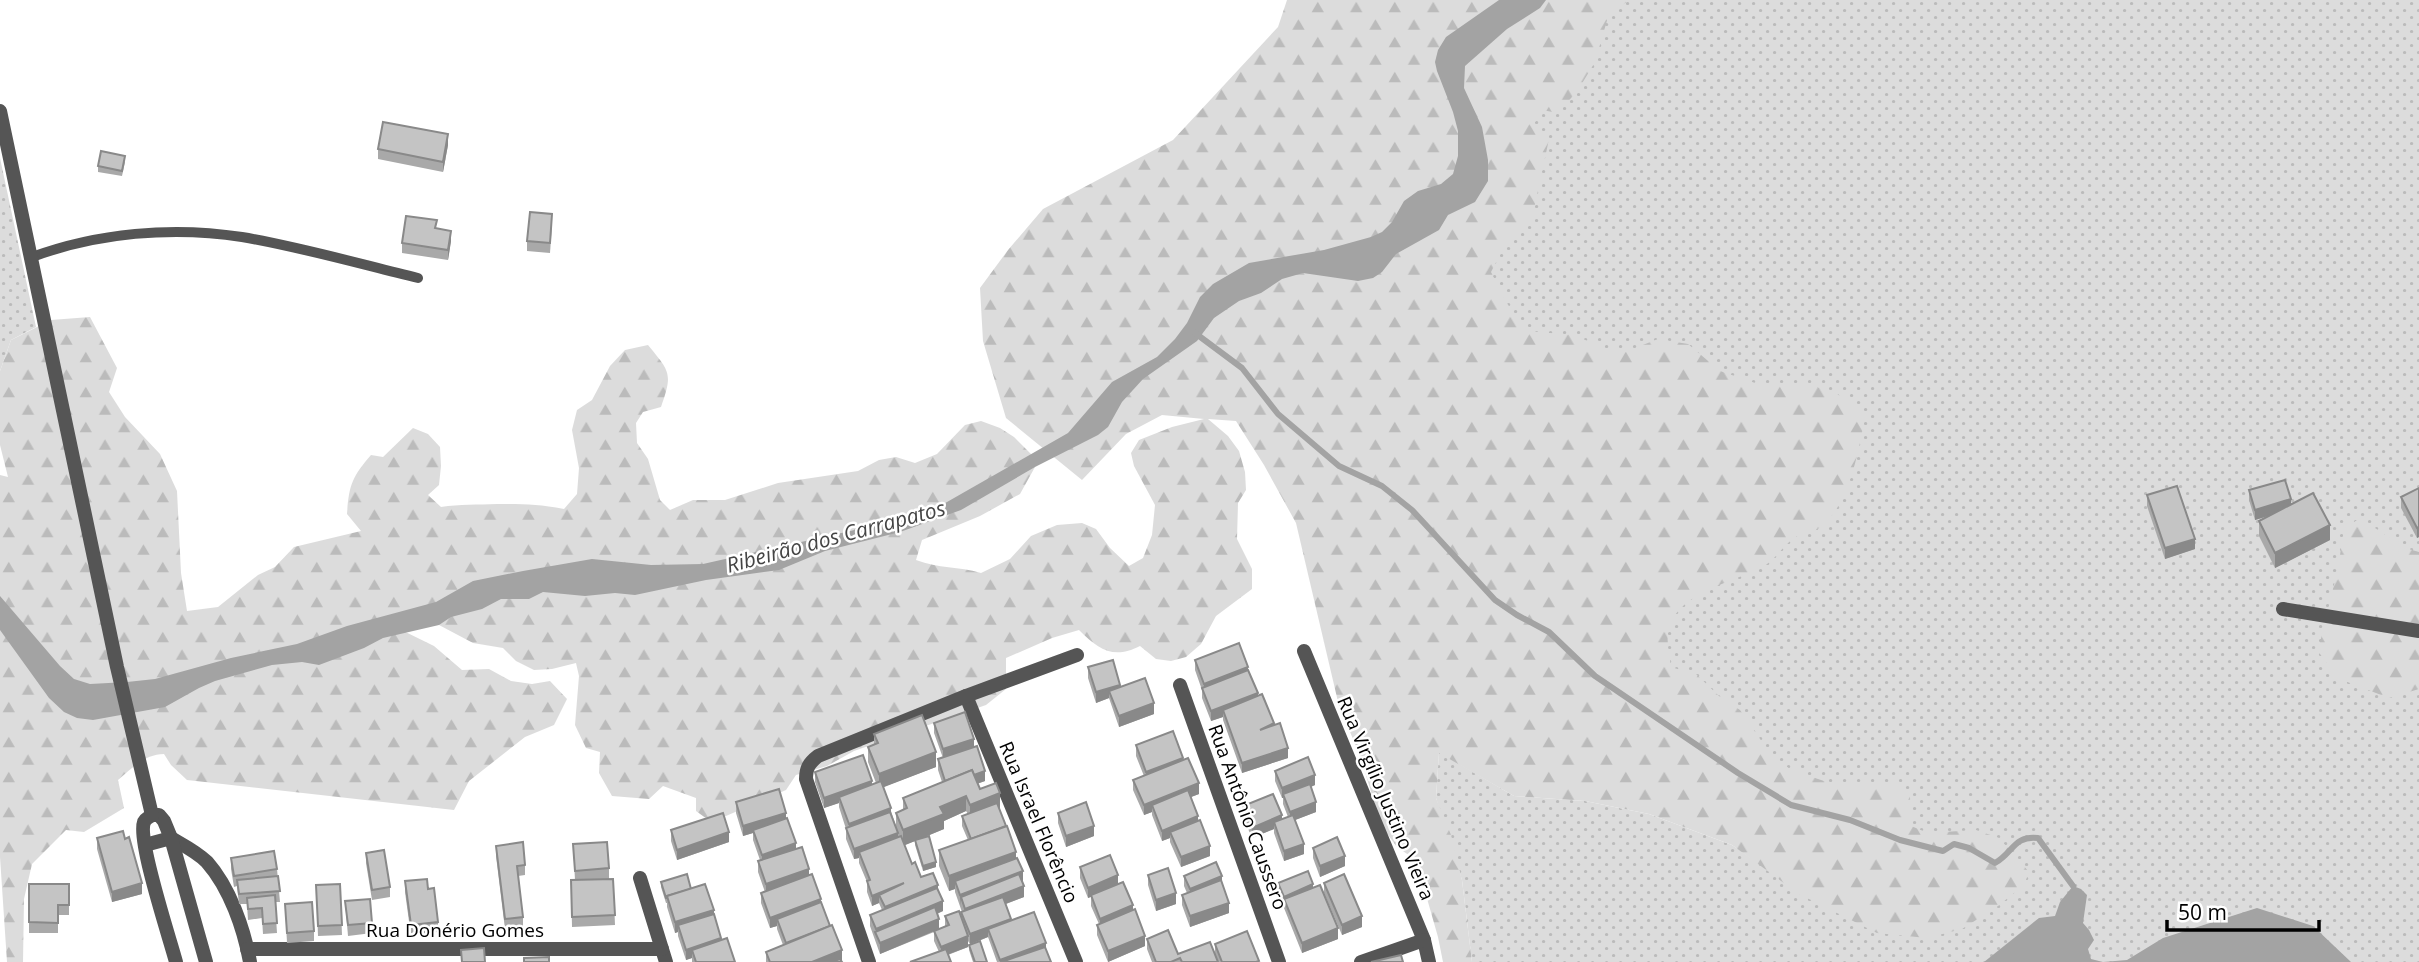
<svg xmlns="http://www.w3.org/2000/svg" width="2419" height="962" viewBox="0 0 2419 962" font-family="'Open Sans',sans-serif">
<defs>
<pattern id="grass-dots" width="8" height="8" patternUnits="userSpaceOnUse" patternTransform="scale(1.75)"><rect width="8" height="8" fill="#dcdcdc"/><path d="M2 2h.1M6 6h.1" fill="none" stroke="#bbb" stroke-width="1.8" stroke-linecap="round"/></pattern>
<pattern id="forest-firs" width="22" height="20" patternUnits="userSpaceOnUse" patternTransform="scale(1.75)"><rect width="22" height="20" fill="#dcdcdc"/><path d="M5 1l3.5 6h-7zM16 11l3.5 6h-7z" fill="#bbb"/></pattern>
</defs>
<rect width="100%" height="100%" fill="#fff"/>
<g fill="url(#grass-dots)">
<path d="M1615,0H2419V962H1472L1462,880L1436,798L1439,752L1514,796L1585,801L1649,814L1732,845L1767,869L1453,240Z"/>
<path d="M0,158L36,327L11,340L0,371Z"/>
</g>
<g fill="url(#forest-firs)">
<path d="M1287,0H1629L1608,17L1595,62L1578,90L1558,113L1542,110L1534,124L1549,139L1531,223L1504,247L1491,272L1506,302L1527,331L1573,335L1620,354L1658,339L1688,344L1720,371L1758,384H1806L1835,392L1865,417C1859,449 1849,508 1819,528C1812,533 1802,533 1794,538C1784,545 1777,557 1767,564C1740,581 1688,589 1672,620C1664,636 1669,651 1671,667L1697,675L1719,696L1740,710L1769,752L1791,770L1827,782L1860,786L1894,784L1910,797L1911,826L1928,833L1976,830L1999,838L2029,872L2024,885L1998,906L1962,929L1927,938L1877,933L1799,894L1732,845L1649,814L1585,801L1514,796L1439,753L1436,798L1451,835L1462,880L1472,962H1443L1438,937L1416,860L1397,847L1382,827L1359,753L1339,706L1296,523L1264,465L1236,421L1208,419L1228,436L1239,451L1245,472L1246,490L1238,503L1237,539L1252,569V589L1216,616L1201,644L1186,657L1171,661L1156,659L1140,646C1113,660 1098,649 1079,630L1052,638L1006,658V689L986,705L854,751L827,766L796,775L786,790L726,816L707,819L696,811V798L663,786L649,799L612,796L599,773L600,752L586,748L575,725L579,676L576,663L552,669L534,670L516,661L503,648L473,643L439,625L379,619L434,646L462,670L489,669L511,681L532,684L550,681L567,699L554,725L525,737L469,781L454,810L187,780L171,765L164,754C145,754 131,769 118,780L124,808L84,832L66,830L32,864L24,899L23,962H7L0,857V475L8,477L0,445V371L11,340L51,320L90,317L117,368L109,392L125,417L160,454L177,491L181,573L187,611L218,607L258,575L275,567L294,547L361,531L347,514C349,485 352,477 371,455L383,457L413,428L428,434L440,447L441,466L439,485L428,495L441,507C460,504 477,505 497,504C524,504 538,504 564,509L577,494L579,468L572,430L577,410L592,400L610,366L625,350L648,345C670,372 673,373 661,407L643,412L636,423L637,443L648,459L660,500L670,510L693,500H725L778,483L858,471L879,460L896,457L915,463L937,454L965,425L981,421L1000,428L1014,437L1031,454L1035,467L1020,494L980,516L922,540L916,560C939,569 958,566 981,573L1010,559L1031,536L1057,525L1082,523L1096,529L1110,548L1129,566L1143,558L1152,535L1155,505L1134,466L1131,453L1139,440L1172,427L1204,419L1162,415L1126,434L1082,480L1006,418L983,341L980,288L1008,250L1043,209L1173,140L1278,27Z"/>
<path d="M2360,518L2405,548L2419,552V689L2389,698L2337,678L2318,651L2338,568L2344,529Z"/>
</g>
<g fill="#a3a3a3">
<path d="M1499,0H1546L1540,8L1507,29L1465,66L1464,88L1482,127L1488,160V181L1475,202L1448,215L1439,230L1396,254L1382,272L1373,278L1358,281L1303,273L1282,279L1261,293L1239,301L1214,318L1197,341L1143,379L1122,402L1108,427L1098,435L1035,467L961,510L900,532L825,551L779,570L706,580L635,595L615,593L585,596L543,592L529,599H501L482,609L451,617L439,625L383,638L364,648L319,665L302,662L272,665L215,681L199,688L165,707L93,720L77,718L64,712L49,698L0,630V596L60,666L74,679L90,684L127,682L155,679L231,658L297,644L347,626L436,602L473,581L523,571L592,559L651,565L703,564L859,529L940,506L1068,433L1112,382L1157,357L1175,339L1187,323L1200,297L1213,284L1249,263L1324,250L1371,237L1382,232L1392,222L1404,201L1418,191L1441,184L1453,174L1458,156V131L1453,112L1437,71L1435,62L1438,50L1446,37Z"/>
<path d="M2073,886L2081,889L2087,895L2083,923L2089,930L2094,940L2088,949L2091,959L2103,962L2127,960L2163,938L2257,908L2313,926L2351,962H1984L2039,918L2055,916L2060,902Z"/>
</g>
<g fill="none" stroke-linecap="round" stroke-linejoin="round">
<path stroke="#a3a3a3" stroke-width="6" d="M1195,333L1242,368L1278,414L1339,466L1382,486L1412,510L1495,600L1517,615L1549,632L1595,676L1738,773L1791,805L1850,820L1900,840L1943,851L1954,844L1969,848L1995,863C2013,853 2014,835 2038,838L2073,886"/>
<path stroke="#555" stroke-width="10" d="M32,257C97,233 172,226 242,237C301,247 360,264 418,278"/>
<g stroke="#555" stroke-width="14">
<path d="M2283,609L2419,631"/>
<path d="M1304,651L1424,940L1429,962"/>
<path d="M1180,685L1279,962"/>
<path d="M966,696L1076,962"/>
<path d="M145,845L171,838C183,845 197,852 207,862C230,888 244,929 250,962"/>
<path d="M640,878L666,962"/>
<path d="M247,949H662"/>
<path d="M869,962L806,779C806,768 809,763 818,756L966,696L1077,655"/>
<path d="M1361,962L1424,940"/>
</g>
<g stroke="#555" stroke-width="14">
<path d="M0,111L117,667L152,815"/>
<path d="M152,815H159L164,821L171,838L206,962"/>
<path d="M152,815C148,818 146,818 144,822C137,840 170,939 176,962"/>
</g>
</g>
<g fill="#a9a9a9" fill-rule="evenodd">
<path d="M448,145L443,172L378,159V149Z"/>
<path d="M125,162L122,176L98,172V166Z"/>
<path d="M552,225L550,253L527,251V241Z"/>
<path d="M437,228L451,241L448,260L402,253V243Z"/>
<path d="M2419,488V537L2417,538L2401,508V497Z"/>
<path d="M2249,490L2291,505L2330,540L2275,568L2259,536V521L2268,516L2255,520L2249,500Z"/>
<path d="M2147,495L2195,549L2165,559L2147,506Z"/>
<path d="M1195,660L1248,670L1258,696L1274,725L1288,758L1242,773L1223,720V717L1211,721L1202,698V690L1195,670Z"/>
<path d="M1088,667L1120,687L1154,714L1119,727L1109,698L1096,703L1088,678Z"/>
<path d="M934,723L974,747L985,781L977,784L980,789L1000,808H999L1022,882L1024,897L1006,904L1011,920L1046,949L1051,962H997L988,937L974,943L987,962H973L969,950L970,944L968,941V947L948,955L939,952L934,941V932L880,954L870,926V915L882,910L879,903L872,906L867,892V882L859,863V858L854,859L846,839V829L839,807V803L824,808L815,782V772L872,785L876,783L868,762V747L874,745V734L936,767L883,787L896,826V813L903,810V798L942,782L938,770V759L943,758L934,733ZM966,811L968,814L962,816V826L968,840L939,850V866L949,891L955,889V892L962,912H961V919L945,916V926L939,929L937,914L943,911L938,890L921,877L912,864L904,845L915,841V845L923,871L936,867L922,838L944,829V821Z"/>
<path d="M1136,745L1183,760L1199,794L1191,797L1210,856L1181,867L1170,842V838L1162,841L1152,815V812L1144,815L1133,790V780L1144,776L1136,756Z"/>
<path d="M1275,771L1315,785L1311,787L1316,812L1295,820L1304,854L1284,861L1274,833V829L1252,838L1243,817V806L1282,819L1288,817L1283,804V798H1282L1275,781Z"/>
<path d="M736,802L786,818L796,848L809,875L821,903L842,962H766V952L783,945L777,929V926L770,928L761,903V893L765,892L758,872V861L760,860L753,840V833L743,836L736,813Z"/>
<path d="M1058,813L1094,836L1066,847L1058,823Z"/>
<path d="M671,830L729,842L677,860L671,841Z"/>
<path d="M97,838L142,894L112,902L97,849Z"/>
<path d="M573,844L609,868V879H613L615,925L572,927L571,880H575Z"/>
<path d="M496,846L525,865V875L518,876L523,917V927L505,929L496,856Z"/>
<path d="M1313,848L1345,866L1320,877L1313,858Z"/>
<path d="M366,853L390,887V897L372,900L366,863Z"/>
<path d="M231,858L277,869L280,902H275L277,933L263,934L262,918L248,920L247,904H239L237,886L234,887L231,869Z"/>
<path d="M1080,867L1118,884L1133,910L1145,946L1108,962L1097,935V925L1099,924L1091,906V897L1088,898L1080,878Z"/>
<path d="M1148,875L1176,904L1156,911L1148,885Z"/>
<path d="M1184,876L1222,883L1229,913L1190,927L1182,905V895L1187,893L1184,886Z"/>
<path d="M405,881L428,889L438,922V932L411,936L405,892Z"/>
<path d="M661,882L691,889L714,914L721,940L735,962H692V958L686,960L678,936V932L675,933L667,907V903H666L661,887Z"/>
<path d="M1278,883L1313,887L1338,939L1302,953L1278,893Z"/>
<path d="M1324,883L1362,927L1342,935L1324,893Z"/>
<path d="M29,884H69V915H58V933H29Z"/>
<path d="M340,884L342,935L318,936L316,885Z"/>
<path d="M345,901L372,923V933L348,936Z"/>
<path d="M285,904L314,931V941L287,943Z"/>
<path d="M1147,939L1178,954L1218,962H1152L1147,949Z"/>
<path d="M1215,944L1259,962H1218L1215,954Z"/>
</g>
<g fill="#898989">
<path d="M448,134V145L443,172V162Z"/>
<path d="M451,231V241L448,260V250Z"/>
<path d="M2291,499V509L2255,520V510Z"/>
<path d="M2330,525V540L2275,568V553Z"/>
<path d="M2419,527V537L2417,538V528Z"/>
<path d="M2195,539V549L2165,559V548Z"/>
<path d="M1248,667V678L1204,695V684Z"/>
<path d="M1120,685V695L1109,691V698L1096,703V692Z"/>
<path d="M1258,693V703L1223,710V717L1211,721V711Z"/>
<path d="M1154,703V714L1119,727V716Z"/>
<path d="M974,739V749L943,760V749Z"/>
<path d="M1288,748V758L1242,773V763Z"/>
<path d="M936,752V767L879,789V774Z"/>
<path d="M1183,758V768L1146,782V772Z"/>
<path d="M985,771V781L946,794V784Z"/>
<path d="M1315,775V785L1284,797L1283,794V798H1282V788Z"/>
<path d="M872,781V791L839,797V803L824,808V798Z"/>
<path d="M1199,783V794L1154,811L1152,805V812L1144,815V805Z"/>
<path d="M1000,793V808L970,820V805Z"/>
<path d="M966,796V811L944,821V829L903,846V830L940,807Z"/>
<path d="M1316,802V812L1290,822V812Z"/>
<path d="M891,808V819L849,835V824Z"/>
<path d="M786,813V823L753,830V833L743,836V826Z"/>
<path d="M1282,815V826L1274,822V829L1252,838V828Z"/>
<path d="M1198,816V826L1170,832V838L1162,841V831Z"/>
<path d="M1094,826V836L1066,847V836Z"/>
<path d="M729,832V842L677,860V850Z"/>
<path d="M898,833V843L859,852V858L854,859V849Z"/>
<path d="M796,843V853L762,866V855Z"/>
<path d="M1304,844V854L1284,861V851Z"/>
<path d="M1210,846V856L1181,867V857Z"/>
<path d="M1016,852V867L955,881V889L949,891V876Z"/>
<path d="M1345,856V866L1320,877V866Z"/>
<path d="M936,862V867L923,871V866Z"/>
<path d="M809,869V879L766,894V884Z"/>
<path d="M1023,871V882L961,897L960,906V895Z"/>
<path d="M1118,875V885L1088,898V888Z"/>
<path d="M1222,876V886L1190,900V889Z"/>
<path d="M142,883V894L112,902V892Z"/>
<path d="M904,883L879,895V903L872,906V896Z"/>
<path d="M1313,884V895L1284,899V907V897Z"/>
<path d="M938,885V895L885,917V907Z"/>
<path d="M1024,886V897L965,919V909Z"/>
<path d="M1176,893V904L1156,911V900Z"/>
<path d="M821,899V909L777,919V926L770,928V918Z"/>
<path d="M943,901V911L878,938L876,932V929Z"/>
<path d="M1229,903V913L1190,927V916Z"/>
<path d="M1133,905V916L1100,929V919Z"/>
<path d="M714,910V920L678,925V932L675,933V922Z"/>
<path d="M1362,916V927L1342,935V925Z"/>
<path d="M939,919V929L880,954V943Z"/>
<path d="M1011,919V929H988V937L970,944V934Z"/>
<path d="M1338,928V939L1302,953V943Z"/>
<path d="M968,936V947L941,957V947Z"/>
<path d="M1145,936V946L1108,962V951Z"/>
<path d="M721,938V949L692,950V958L686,960V950Z"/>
<path d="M1046,943V953L1007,962H1000V960Z"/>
<path d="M842,950V962H812Z"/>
</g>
<g fill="#c4c4c4" stroke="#898989" stroke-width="2">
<path d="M383,122L448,134L443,162L378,149Z"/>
<path d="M101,151L125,156L122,171L98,166Z"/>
<path d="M530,212L552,214L550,243L527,241Z"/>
<path d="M406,216L437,220L435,228L451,231L448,250L402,243Z"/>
<path d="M2285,480L2291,499L2255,510L2249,490Z"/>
<path d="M2177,486L2195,539L2165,548L2147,495Z"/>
<path d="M2419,488V527L2417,528L2401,497Z"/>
<path d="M2313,493L2330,525L2275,553L2259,521Z"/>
<path d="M1239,643L1248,667L1204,684L1195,660Z"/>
<path d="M1113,660L1120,685L1096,692L1088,667Z"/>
<path d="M1248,670L1258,693L1211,711L1202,688Z"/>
<path d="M1145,678L1154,703L1119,716L1109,691Z"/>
<path d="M1262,694L1274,723L1260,730L1280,723L1288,748L1242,763L1223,710Z"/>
<path d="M965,712L974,739L943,749L934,723Z"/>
<path d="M922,715L936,752L879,774L868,747L878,743L874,734Z"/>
<path d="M1173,731L1183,758L1146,772L1136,745Z"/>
<path d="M977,746L985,771L974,775L972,770L945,781L938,759Z"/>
<path d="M863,755L872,781L824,798L815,772Z"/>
<path d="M1308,757L1315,775L1282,788L1275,771Z"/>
<path d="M1188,758L1199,783L1144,805L1133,780Z"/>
<path d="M972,770L980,789L996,783L1000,793L970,805L966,796L940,807L944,814L903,830L896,813L907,808L903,798Z"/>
<path d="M881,781L891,808L849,824L839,797Z"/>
<path d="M1310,784L1316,802L1290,812L1283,794Z"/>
<path d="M779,789L786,813L743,826L736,802Z"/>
<path d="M1188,790L1198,816L1162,831L1152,805Z"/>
<path d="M1273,794L1282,815L1252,828L1243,806Z"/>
<path d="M1086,802L1094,826L1066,836L1058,813Z"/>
<path d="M997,803L1006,826L971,839L962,816Z"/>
<path d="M890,812L898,833L854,849L846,828Z"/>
<path d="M723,813L729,832L677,850L671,830Z"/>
<path d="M1293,815L1304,844L1284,851L1274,822Z"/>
<path d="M787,818L796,843L762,855L753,830Z"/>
<path d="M1200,820L1210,846L1181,857L1170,832Z"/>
<path d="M1007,826L1016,852L949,876L939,850Z"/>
<path d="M123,831L125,839L129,837L142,883L112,892L97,838Z"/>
<path d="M901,836L912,864L915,862L921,877L933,873L938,885L885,907L879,895L904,883L872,896L867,881L870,880L859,852Z"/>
<path d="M929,836L936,862L923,866L915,840Z"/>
<path d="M1337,837L1345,856L1320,866L1313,848Z"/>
<path d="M523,842L525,865L517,866L523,917L505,919L496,846Z"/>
<path d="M607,842L609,868L575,871L573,844Z"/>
<path d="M802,847L809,869L766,884L758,861Z"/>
<path d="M384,850L390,887L372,890L366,853Z"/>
<path d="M274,851L277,869L234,876L231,858Z"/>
<path d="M1110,855L1118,875L1088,888L1080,867Z"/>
<path d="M1017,858L1023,871L960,895L955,881Z"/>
<path d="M1216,862L1222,876L1190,889L1184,876Z"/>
<path d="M1168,868L1176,893L1156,900L1148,875Z"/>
<path d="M1308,871L1313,884L1284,897L1278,883Z"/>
<path d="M687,874L691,889L667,896V898H666L661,882Z"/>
<path d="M812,874L821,899L770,918L761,893Z"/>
<path d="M1019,874L1024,886L965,909L961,897Z"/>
<path d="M1344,874L1362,916L1342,925L1324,883Z"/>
<path d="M278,876L280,891L239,894L237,880Z"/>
<path d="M427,879L428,889L434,888L438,922L411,925L405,881Z"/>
<path d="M613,879L615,915L572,917L571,880Z"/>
<path d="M1221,880L1229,903L1190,916L1182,895Z"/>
<path d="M1123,882L1133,905L1100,919L1091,895Z"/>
<path d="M29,884H69V905H58V923L29,922Z"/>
<path d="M340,884L342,925L318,926L316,885Z"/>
<path d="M705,884L714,910L675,922L667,896Z"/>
<path d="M1320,885L1338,928L1302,943L1284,899Z"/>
<path d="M937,888L943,901L876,929L870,915Z"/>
<path d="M275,895L277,923L263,924L262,908L248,909L247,898Z"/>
<path d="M1003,897L1011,919L970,934L961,912Z"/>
<path d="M370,899L372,923L348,925L345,901Z"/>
<path d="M312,902L314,931L287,933L285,904Z"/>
<path d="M821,902L830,926L786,943L777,919Z"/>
<path d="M935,907L939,919L880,943L875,932Z"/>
<path d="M1135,909L1145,936L1108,951L1097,925Z"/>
<path d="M959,911L968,936L941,947L934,931L949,925L945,916Z"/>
<path d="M1034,912L1046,943L1000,960L988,929Z"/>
<path d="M714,914L721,938L686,950L678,925Z"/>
<path d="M832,925L842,950L812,962H770L766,952Z"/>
<path d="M1168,930L1178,954L1210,942L1218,962H1182L1180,958L1171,962H1156L1147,939Z"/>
<path d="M1247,931L1259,961L1256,962H1222L1215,944Z"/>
<path d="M727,938L735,962H696L692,950Z"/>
<path d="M980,941L987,962H975L969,945Z"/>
<path d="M1045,947L1051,962H1007V960Z"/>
<path d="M484,948L485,962H462L461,950Z"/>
<path d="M946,949L951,962H910Z"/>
<path d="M1401,955L1403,962H1371Z"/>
<path d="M549,957V962H524V958Z"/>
<path d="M840,959L842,962H831Z"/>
</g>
<g text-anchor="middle" stroke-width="5" stroke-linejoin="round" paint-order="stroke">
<g font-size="19" fill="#000" stroke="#fff">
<text transform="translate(1386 798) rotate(67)" y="7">Rua Virgílio Justino Vieira</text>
<text transform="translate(1248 817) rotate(70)" y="7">Rua Antônio Caussero</text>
<text transform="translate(1039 822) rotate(67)" y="7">Rua Israel Florêncio</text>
<text x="455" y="937">Rua Donério Gomes</text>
</g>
<g font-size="21" font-style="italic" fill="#444" stroke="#fff">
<text transform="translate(836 537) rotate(-15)" y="7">Ribeirão dos Carrapatos</text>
</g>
</g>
<path d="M2167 920v10h152v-10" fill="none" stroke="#000000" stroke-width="3.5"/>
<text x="2178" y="920" font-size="21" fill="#000000" stroke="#ffffff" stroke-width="5" paint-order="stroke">50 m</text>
</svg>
